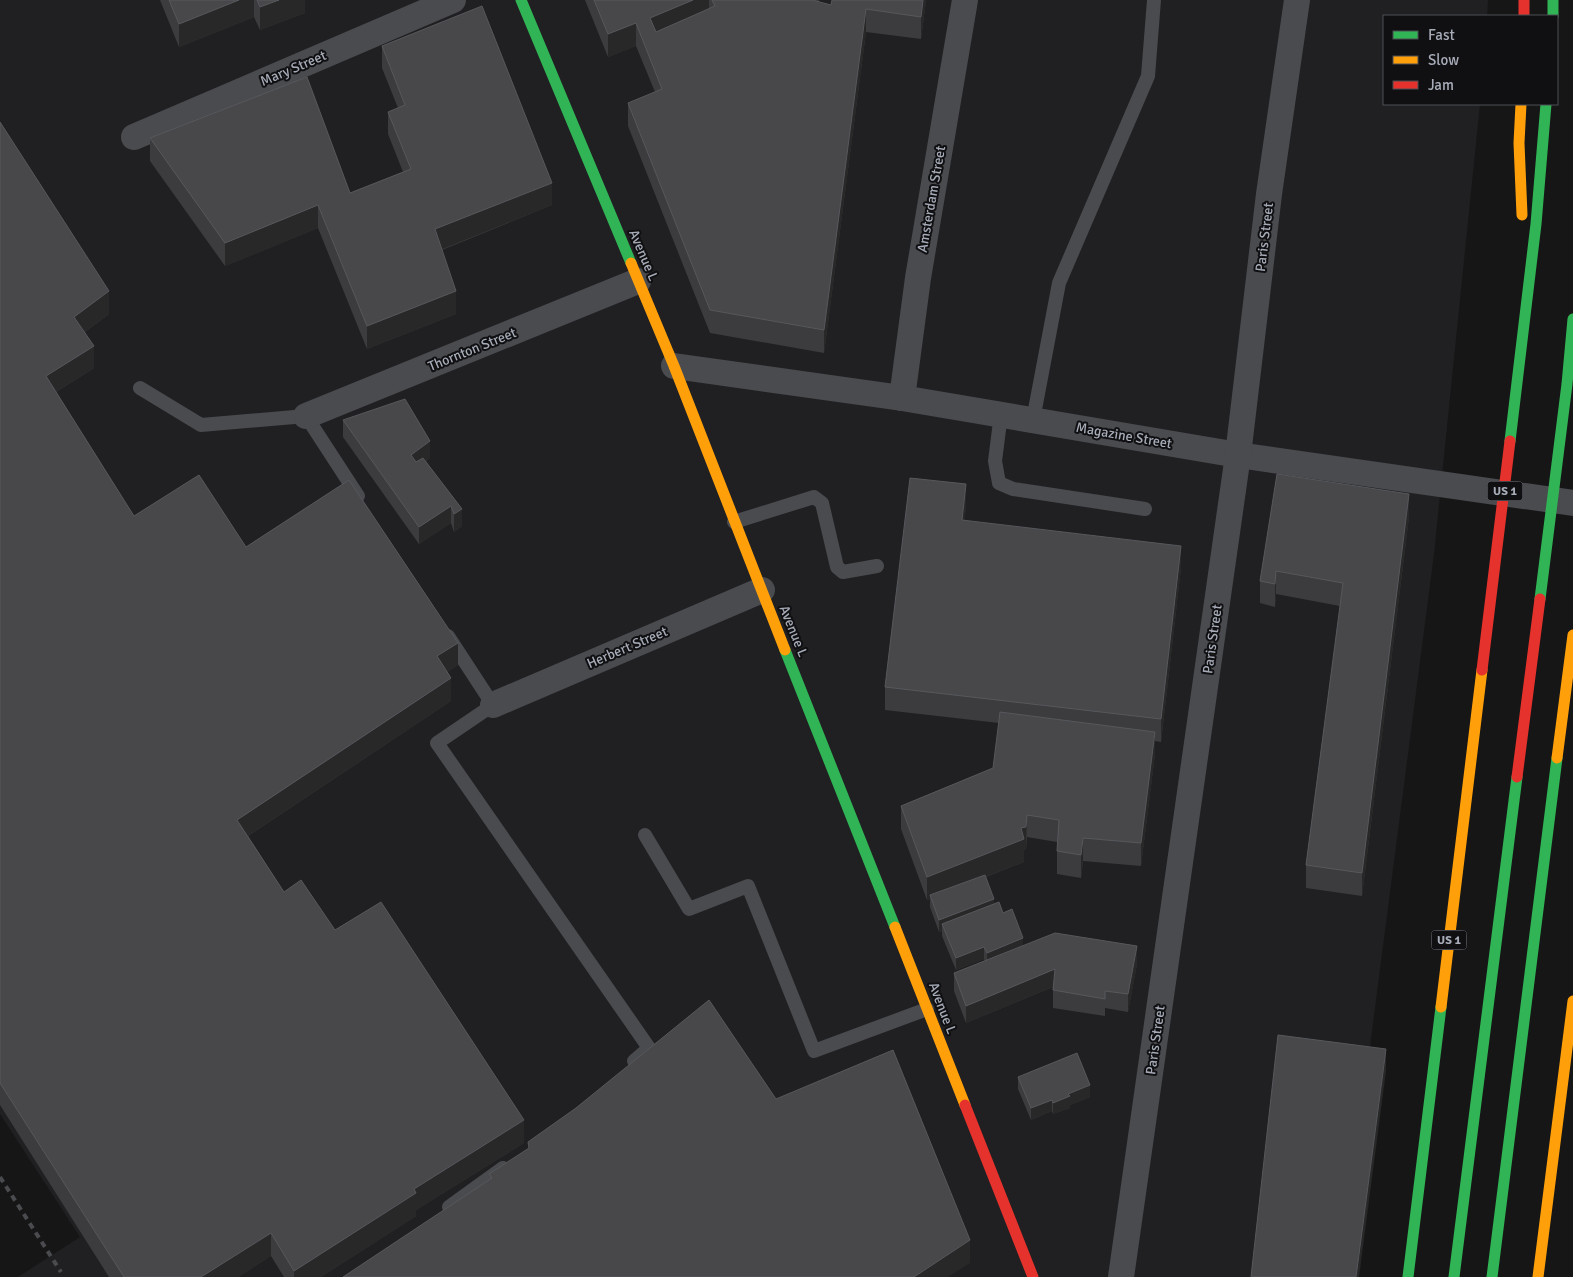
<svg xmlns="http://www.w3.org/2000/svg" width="1573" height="1277" viewBox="0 0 1573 1277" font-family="Signika,sans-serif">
<rect width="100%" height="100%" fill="#161616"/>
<path fill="#202022" d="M0,0H1488L1487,16H1384V104H1480L1434,554L1340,1277H18L80,1237L0,1114Z"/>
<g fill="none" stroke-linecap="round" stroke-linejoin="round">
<g stroke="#4a4b4f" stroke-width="14">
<path d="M140,388L201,425L306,416L358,496"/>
<path d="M1001,414L995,461L999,483L1013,489L1145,509"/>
<path d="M1033,420L1059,283L1148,76L1154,0"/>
<path d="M734,522L814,497L822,503L837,567L843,572L877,566"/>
<path d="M448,636L493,705L437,743L649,1048L634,1061"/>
<path d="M645,835L689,909L748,886L814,1051L927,1009"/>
<path d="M449,1207L503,1168"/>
</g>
<g stroke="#4a4b4f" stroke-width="26">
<path d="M134,137L453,0"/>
<path d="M674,366L902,398L1238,455L1573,503"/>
<path d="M902,398L918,278L965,0"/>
<path d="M306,416L638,281"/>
<path d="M493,705L762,590"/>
<path d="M1121,1277L1238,455L1269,194L1297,0"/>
</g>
<g stroke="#30b455" stroke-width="11">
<path d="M521,0L631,263"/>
<path d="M1553,0V16"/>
<path d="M1510,441L1536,224L1546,104"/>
<path d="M1540,599L1567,384L1573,319"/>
<path d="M785,650L895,927"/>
<path d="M1408,1277L1441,1007"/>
<path d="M1454,1277L1517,777"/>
<path d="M1492,1277L1557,758"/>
</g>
<g stroke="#ff9f0a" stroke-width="11">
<path d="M1521,104L1519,143L1522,215"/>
<path d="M631,263L674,366L785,650"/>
<path d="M1557,758L1573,635"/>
<path d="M895,927L965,1105"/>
<path d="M1441,1007L1482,670"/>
<path d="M1538,1277L1573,1001"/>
</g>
<g stroke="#e5322d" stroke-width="11">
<path d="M1524,0V16"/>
<path d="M1482,670L1510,441"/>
<path d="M1517,777L1540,599"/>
<path d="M965,1105L1033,1277"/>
</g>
<path stroke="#4a4b4e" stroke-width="4" stroke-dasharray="6 5" stroke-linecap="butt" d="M0,1177L61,1272"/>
</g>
<g fill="#3c3c3e">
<path d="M160,0H305V13L260,30L254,17L179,47Z"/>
<path d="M585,0H819V2L831,5L832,0H926L921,39L866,32L824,353L710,333L628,126V103L655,92L636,46L608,57Z"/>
<path d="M382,46L552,205L442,250L456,314L367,349L318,228L225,266L150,161V138L350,193L403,172L388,134V112L398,108L382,68Z"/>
<path d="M0,122L109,314L85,332L94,368L56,392L134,516L246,547L458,665L447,672L451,701L248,836L284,892L335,930L524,1143L416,1210V1216L321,1277H284L271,1256L238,1277H109L0,1105Z"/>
<path d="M343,420L430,458L426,461L462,526L454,532L451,523L419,544L343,437Z"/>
<path d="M1277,474L1409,517L1362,896L1306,888V865L1340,606L1276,594L1275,607L1260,603V581Z"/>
<path d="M966,507L964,520L1181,568L1161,742L1155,741V754L1141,866L1083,861L1081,878L1057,874V842L1027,837L1026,850H1024V862L986,877L994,904L1003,913L1023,946L1137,964L1128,1012L1105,1008V1016L1053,1008V987L966,1023L954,991V973L985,961L984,959L956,970L942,936V931L939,932L930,907V899L927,900L901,829V806L993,768L999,723L885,710V687Z"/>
<path d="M1018,1077L1090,1097L1070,1105V1108L1053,1114L1052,1111L1031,1120L1018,1089Z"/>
</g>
<g fill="#282829">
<path d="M239,0H254V17L179,47V24Z"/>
<path d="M279,0H305V13L260,30V7Z"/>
<path d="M693,0H709V16L650,40V18Z"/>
<path d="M923,0H926L921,39V17Z"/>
<path d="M866,9V32L824,353V330Z"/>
<path d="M636,23V46L608,57V34Z"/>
<path d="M552,183V205L435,252V229Z"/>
<path d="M318,205V228L225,266V243Z"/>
<path d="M109,291V314L74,340V317Z"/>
<path d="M456,291V314L367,349V326Z"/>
<path d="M94,346V368L46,398V376Z"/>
<path d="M430,441V458L411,472V455Z"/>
<path d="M966,484V507L962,543V520Z"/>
<path d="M1409,494V517L1362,896V873Z"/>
<path d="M451,506V523L419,544V527Z"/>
<path d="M462,509V526L454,532V514Z"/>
<path d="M1181,546V568L1161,742V719Z"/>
<path d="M1276,571V594L1275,607V584Z"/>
<path d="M458,643V665L437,679V656Z"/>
<path d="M451,678V701L237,843V820Z"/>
<path d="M1155,732V754L1141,866V843Z"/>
<path d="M1027,815L1026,850H1024V862L931,898L930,895V899L927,900V877L1021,828Z"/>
<path d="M1083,838V861L1081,878V855Z"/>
<path d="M994,899V911L942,924V931L939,932V920Z"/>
<path d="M1023,938V950L987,965V953Z"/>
<path d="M1137,946V964L1128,1012V994Z"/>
<path d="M984,947V959L956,970V958Z"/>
<path d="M1055,969V986L966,1023V1006Z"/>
<path d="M1386,1049V1071L1359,1277H1356Z"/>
<path d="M1090,1085V1097L1070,1105V1108L1053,1114V1103L1068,1094Z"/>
<path d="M1052,1100V1111L1031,1120V1108Z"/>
<path d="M524,1120V1143L416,1210V1216L321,1277H294V1271L414,1189Z"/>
<path d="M271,1233V1256L238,1277H201Z"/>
<path d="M970,1240V1263L948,1277H914Z"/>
</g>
<g fill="#48484b" stroke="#56585c">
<path d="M169,0H239L179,24Z"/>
<path d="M257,0H279L260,7Z"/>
<path d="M594,0H693L650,18L656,32L715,6L712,0H812L831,5L832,0H923L921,17L866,9L824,330L710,310L628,103L662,89L636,23L608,34Z"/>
<path d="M482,6L552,183L435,229L456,291L367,326L318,205L225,243L150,138L307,77L350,193L411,169L388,112L405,105L382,46Z"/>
<path d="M0,122L109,291L74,317L94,346L46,376L134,516L199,475L246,547L349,480L458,643L437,656L451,678L237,820L284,892L301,880L335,930L381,902L524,1120L414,1189L416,1193L294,1271L271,1233L201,1277H124L0,1083Z"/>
<path d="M405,399L430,441L411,455L416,462L423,458L462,509L454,514L451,506L419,527L343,420Z"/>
<path d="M1277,474L1409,494L1362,873L1306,865L1343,583L1276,571L1275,584L1260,581Z"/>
<path d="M910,478L966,484L962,520L1181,546L1161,719L885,687Z"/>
<path d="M1000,712L1155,732L1141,843L1083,838L1081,855L1057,851L1059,820L1027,815L1026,827L1021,828L1024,839L927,877L901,806L993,768Z"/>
<path d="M985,875L994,899L939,920L930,895Z"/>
<path d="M999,902L1003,913L1012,909L1023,938L987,953L984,947L956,958L942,924Z"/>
<path d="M1055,933L1137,946L1128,994L1105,991V999L1053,990L1055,969L966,1006L954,973Z"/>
<path d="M709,1000L776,1099L893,1050L970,1240L914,1277H343L492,1178L489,1174L529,1148L528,1142L576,1108Z"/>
<path d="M1278,1035L1386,1049L1356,1277H1251Z"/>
<path d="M1077,1053L1090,1085L1068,1094L1070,1096L1053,1103L1052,1100L1031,1108L1018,1077Z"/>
</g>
<g text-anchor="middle" stroke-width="4" stroke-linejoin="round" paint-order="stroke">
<g fill="#101012" stroke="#7a7d86" stroke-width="1">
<rect x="1487.5" y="481.5" width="35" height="19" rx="4"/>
<rect x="1431.5" y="930.5" width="35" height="19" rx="4"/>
</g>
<g font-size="12" font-weight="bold" fill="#a7acb8">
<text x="1505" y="495">US 1</text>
<text x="1449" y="944">US 1</text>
</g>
<g font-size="14" fill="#a7acb8" stroke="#101012">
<text transform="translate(293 68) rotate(-23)" y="5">Mary Street</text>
<text transform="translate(931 199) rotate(-80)" y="5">Amsterdam Street</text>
<text transform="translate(1264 237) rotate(-83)" y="5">Paris Street</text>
<text transform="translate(644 255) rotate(67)" y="5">Avenue L</text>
<text transform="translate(472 349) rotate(-22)" y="5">Thornton Street</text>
<text transform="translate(1124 435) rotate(10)" y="5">Magazine Street</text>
<text transform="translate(794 631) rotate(68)" y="5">Avenue L</text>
<text transform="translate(1212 639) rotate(-82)" y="5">Paris Street</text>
<text transform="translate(627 647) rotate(-23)" y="5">Herbert Street</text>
<text transform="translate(943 1008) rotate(69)" y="5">Avenue L</text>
<text transform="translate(1155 1040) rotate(-82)" y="5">Paris Street</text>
</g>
</g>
<rect x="1383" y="15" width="175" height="90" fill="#101012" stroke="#4c4e54"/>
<rect x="1393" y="31" width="25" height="8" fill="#30b455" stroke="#4c4e54"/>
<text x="1428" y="40" font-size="15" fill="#a7acb8">Fast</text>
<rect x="1393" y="56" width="25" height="8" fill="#ff9f0a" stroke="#4c4e54"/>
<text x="1428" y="65" font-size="15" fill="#a7acb8">Slow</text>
<rect x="1393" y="81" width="25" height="8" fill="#e5322d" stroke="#4c4e54"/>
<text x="1428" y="90" font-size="15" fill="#a7acb8">Jam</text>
</svg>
